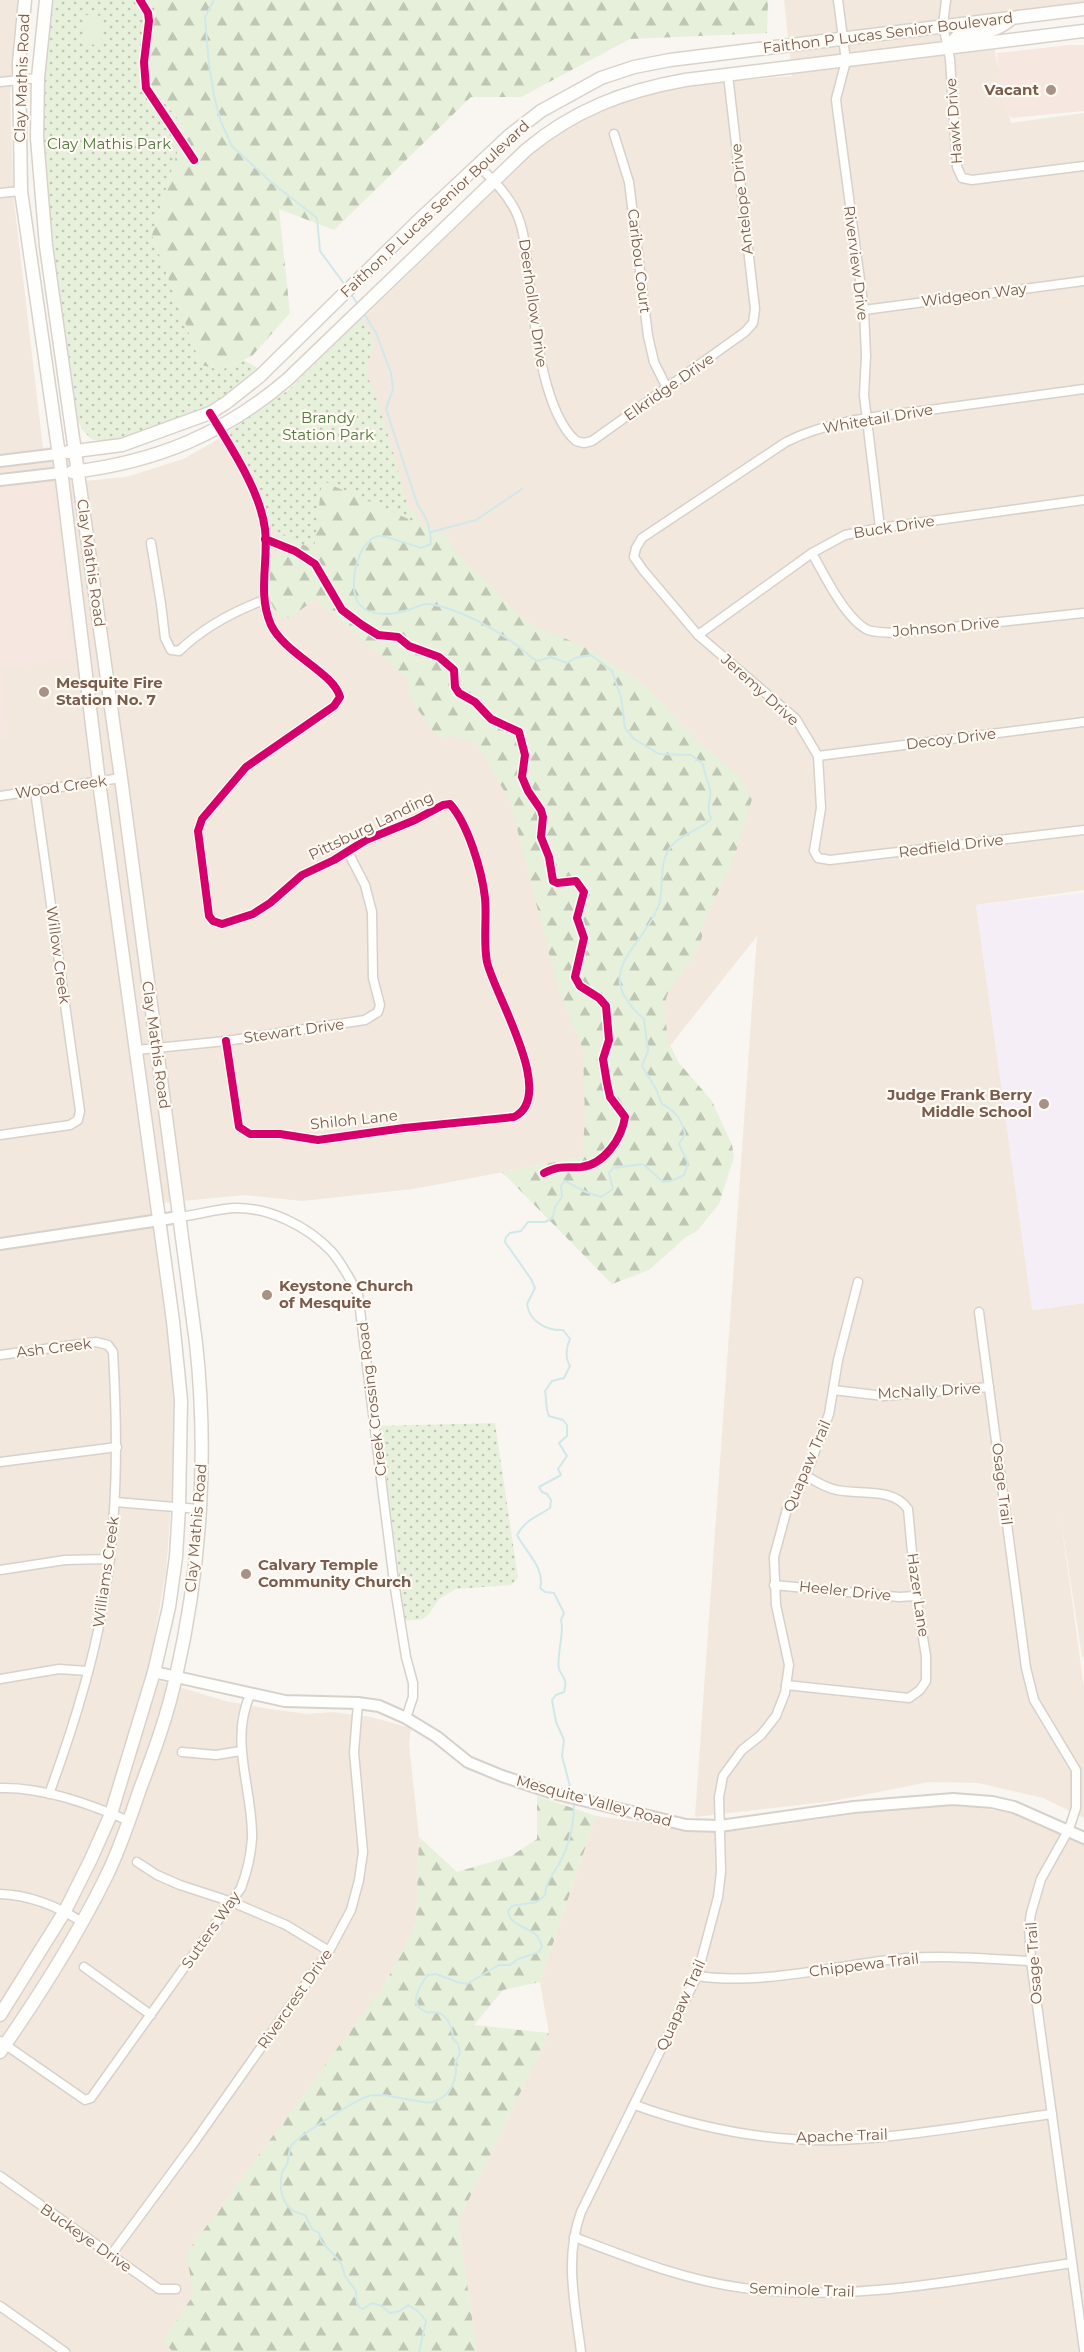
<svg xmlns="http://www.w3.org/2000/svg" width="1084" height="2352" viewBox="0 0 1084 2352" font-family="Montserrat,sans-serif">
<defs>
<pattern id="grass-dots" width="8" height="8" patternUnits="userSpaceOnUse" patternTransform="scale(1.5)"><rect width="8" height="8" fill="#e7f0db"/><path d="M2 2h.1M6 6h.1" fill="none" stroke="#c0c6b4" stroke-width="1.8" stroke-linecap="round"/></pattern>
<pattern id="forest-firs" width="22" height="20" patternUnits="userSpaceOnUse" patternTransform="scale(1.5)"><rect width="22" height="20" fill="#e7f0db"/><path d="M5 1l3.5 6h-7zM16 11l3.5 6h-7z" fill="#c0c6b4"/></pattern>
</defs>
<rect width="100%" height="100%" fill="#f9f5f0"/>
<g fill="#f2e8de">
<path d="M0,0H19L14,35L10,96L14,202L43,448L83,444L85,481L126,477L183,459L212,443L290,389L526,160L544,144L587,116L624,100L674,86L792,76L784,0H1084V4L987,16L1011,123L1084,113V890L976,905L1034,1310L1084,1303V1656L1082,1657L1060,1513L1084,1688V1818L1043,1798L978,1783L929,1782L833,1801L695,1817L757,936L582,1157L413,1189L302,1201L245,1195L151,1204L173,1377L176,1437L166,1572L147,1677L225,1701L270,1709L307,1714L332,1712L371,1717L411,1728L409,1744L419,1837L416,1924L386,1982L194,2294L164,2340L173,2352H0Z"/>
<path d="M928,1806H963L1009,1812L1052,1827L1084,1844V2352H477L458,2222L549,2033L540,1982L596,1816L702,1831H737L884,1810Z"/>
</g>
<g fill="#f6e8e1">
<path d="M1069,45H1084V111L1012,118L1003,106L997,53Z"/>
<path d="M52,483L73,660L1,668L9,738L0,739V489Z"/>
</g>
<path fill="#f6eef6" d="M1084,893V1303L1032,1310L976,905Z"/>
<g fill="url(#grass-dots)">
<path d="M49,0H156L147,71L151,87L185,127L152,235L201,365L221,370L244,360L259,369L224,396L189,417L108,443L91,439L82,429L74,412C62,323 44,232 41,141C40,94 43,46 49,0Z"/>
<path d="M362,318L375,343L367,365V376L378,400L409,509L416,514L422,525L323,481L314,551L269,527L261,498L225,434L290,389Z"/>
<path d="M495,1423L518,1578L511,1585L456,1589L439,1599L429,1614L423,1619L405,1621L380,1426Z"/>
</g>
<g fill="url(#forest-firs)">
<path d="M156,0H768L767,33L630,39L521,97H471L334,230L279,209L290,313L252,356L221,370L201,365L152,235L185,127L151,86L147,71Z"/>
<path d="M322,481L447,536L453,548L470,567L490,584L509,605L531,623L543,630L579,644L636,678L647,687L693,737L741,778L752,799L733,862L702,925V937L697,951L668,993L664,1005L668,1041L679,1063L712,1101L732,1145L734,1157L719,1204L697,1231L686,1237L649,1270L612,1284L502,1172L582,1157L585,1120L583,1049L558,989L510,801L476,743L453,736L438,738L409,697L407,678L315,599L290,618H283C256,597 273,559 281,533L314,550Z"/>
<path d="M537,1796L596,1816L540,1982L503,1990L474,2025L549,2033L458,2222L477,2352H173L163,2341L194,2294L186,2254L386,1982L416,1924L419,1837L457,1872L511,1856L537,1839Z"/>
</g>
<path fill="#e7f0db" d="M86,15L103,16L100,45L83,44Z"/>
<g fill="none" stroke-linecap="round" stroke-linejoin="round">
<g stroke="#d0e8ea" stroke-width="2">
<path d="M214,0L205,17L209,65L215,100L221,122L232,146L271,182L317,218L320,251L345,285"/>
<path d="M350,292L358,305"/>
<path d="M363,312L376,333L391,373L393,389L386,409L418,506C427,517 431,529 431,544L421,548C413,546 382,534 378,536C357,541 347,588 359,604C371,619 396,614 411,609C417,607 423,603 429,604C458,608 496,629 519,647C525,652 530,657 537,661L551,657L567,663L575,658L591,655L612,671L621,697L625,728L634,739L659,754L691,755L703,764C704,773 708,781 710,789C712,800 705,805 711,819C699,832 677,834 668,851C659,866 664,888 659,905C642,950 589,971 644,1019L648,1051L642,1066L656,1089L662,1104C676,1111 681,1119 685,1134L679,1144L688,1163L684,1175L671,1181L663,1182L643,1164L613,1168L609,1173L613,1189L601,1197L586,1192L565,1181L561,1186L562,1197L555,1207L553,1218L545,1222H528L521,1231L510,1233L506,1237L505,1242L531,1279L535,1288L527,1304C529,1322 548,1331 563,1330L570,1339C566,1347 565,1358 570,1366L564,1378L552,1381L545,1391C547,1400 545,1408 549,1416L563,1420L567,1425V1436L559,1443L567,1456L558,1469L561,1475L539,1487L542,1492L547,1494L551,1500L550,1508C537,1517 525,1520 517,1535C525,1551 546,1569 540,1588L545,1592L554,1593L564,1613L561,1620C565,1631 556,1657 559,1669C563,1679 568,1678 564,1692L556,1695L552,1700L556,1722L564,1740L562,1756L572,1794"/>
<path d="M431,532L476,520L522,489"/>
<path d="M419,2352L426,2321L418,2311L408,2305L400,2311L390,2313L382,2306L372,2303L363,2309L360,2308L357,2303L356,2291L345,2276L341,2263L321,2241L319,2233L312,2229L305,2215C283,2211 278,2192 282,2172C291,2161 287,2156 291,2146C296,2137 359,2098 369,2096C373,2095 379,2095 383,2095C395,2096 426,2105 433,2102C450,2097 459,2078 455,2062L460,2054L458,2044L453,2039C453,2028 447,2014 436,2012C432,2012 429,2013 426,2012C407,2004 420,1985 428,1975L436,1974L457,1982L467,1984L499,1965H510L518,1959L539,1952L542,1946C541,1943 540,1940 538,1937C529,1926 510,1927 508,1911L512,1906L537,1902L545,1895C546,1881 552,1876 559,1864C569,1846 574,1823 574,1803"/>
</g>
<defs>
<g id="minor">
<path d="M838,0L846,61L836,99L837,108L864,310L866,356L864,395L880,528"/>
<path d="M946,0L943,25L950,59L957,167L962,178L972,180L1084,166"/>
<path d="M0,82L38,78"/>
<path d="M614,134L629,182L648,336L654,362L667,388"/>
<path d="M478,166C492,178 505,192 514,208C525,228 525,250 528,271C534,317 541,410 576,441L584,443L592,441L745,332L753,323L755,309L728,75"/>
<path d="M0,193L21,191"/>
<path d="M864,310L1084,281"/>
<path d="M1084,389C1032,396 980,403 929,410C880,416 830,420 786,442L642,538L636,548L634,557L643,570L698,635L796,719L818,756L821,808L814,851L818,858L830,860L1084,830"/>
<path d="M210,413C230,446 260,490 265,529C269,561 257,593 271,625C285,654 334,673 340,697L334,706L246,767L202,819L198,831L209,916L213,921L222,924L253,914L270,903L302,875L334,860L366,840L415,820L443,805L450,804C468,824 482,871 485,898C487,919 483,941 487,962C494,994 558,1096 514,1117L404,1128L318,1140L280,1134H250L239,1127L226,1041"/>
<path d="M151,543L161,604L165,638L171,650L179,651C204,627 232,612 264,600"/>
<path d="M812,553C823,573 846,620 868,630C875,633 888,632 896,633L1084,613"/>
<path d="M698,635L812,553L845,535L880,528L1084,500"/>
<path d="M818,756L1084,722"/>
<path d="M0,796L121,778"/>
<path d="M136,1050L226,1041L365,1020L378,1012L380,1005L373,978L372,912L365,885L348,852"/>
<path d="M0,1135L70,1125L78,1120L80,1111L35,791"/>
<path d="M179,1217C197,1215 216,1209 234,1208C269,1207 307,1226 331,1251C342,1263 350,1279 358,1294L394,1582L406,1657L413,1683V1697L406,1718"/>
<path d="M979,1312L1026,1668L1034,1700L1076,1770V1808L1069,1829L1041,1879L1031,1913L1029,1927L1031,1961L1084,2350"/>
<path d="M0,1355L96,1342L108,1345L113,1352C118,1438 118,1525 102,1610C91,1673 71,1734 49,1794"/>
<path d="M833,1390L884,1396L989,1387"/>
<path d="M0,1462L117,1447"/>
<path d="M115,1502L199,1509"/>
<path d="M0,1570L65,1560L110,1559"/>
<path d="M774,1585L899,1597L916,1596"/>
<path d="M0,1679L59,1669L88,1671"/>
<path d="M786,1685L909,1698L920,1690L926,1681V1656L916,1596L908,1509C893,1487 860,1495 837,1490C825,1488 816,1481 806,1476"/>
<path d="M182,1752L216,1755L241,1751"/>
<path d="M0,1788C44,1787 89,1804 129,1821"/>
<path d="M137,1862L157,1875L180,1885L232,1902L286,1925L329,1951"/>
<path d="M0,1894C30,1895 57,1906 82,1922"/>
<path d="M84,1967L151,2015"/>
<path d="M697,1976C767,1986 838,1964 907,1958C949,1955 990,1959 1031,1961"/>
<path d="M0,2041L85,2100L91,2098L241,1888C247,1872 251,1855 252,1838C253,1789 229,1742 250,1695"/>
<path d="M635,2105C701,2129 769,2142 840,2140C910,2137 982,2123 1052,2114"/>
<path d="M0,2176L159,2289H176"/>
<path d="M574,2237C629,2258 684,2280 743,2288C853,2303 963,2279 1072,2263"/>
<path d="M111,2255L193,2144L329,1951L351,1910L359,1880L363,1852L354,1752L358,1703"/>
<path d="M0,2306L65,2352"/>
<path d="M581,2352C575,2303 564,2259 581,2212L697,1976L718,1897L721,1872L719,1797L723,1776L742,1750L761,1735L776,1716L785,1693L789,1665L776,1605L774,1557L787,1509L804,1480L829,1414L838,1360L858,1282"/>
</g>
<g id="tertiary">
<path d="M0,461L58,454"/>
<path d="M0,480L61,473"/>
<path d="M0,1244L179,1217"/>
<path d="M154,1672L285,1701L358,1703L379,1706L406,1718L437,1737L468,1762L502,1776L553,1793L686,1825L720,1826L854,1807L953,1799L992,1802L1014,1807L1084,1838"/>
</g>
<g id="secondary">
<path d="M948,47L958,36C980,33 993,34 1011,19"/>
<path d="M68,452L122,445L210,413L226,403L260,376L416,223L510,135L541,111L601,78L634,67L670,60L1084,9"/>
<path d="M72,472C156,462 224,434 288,379L526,150C574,110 624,91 685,80L1084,31"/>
<path d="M0,2015L65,1911L91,1859L111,1814L154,1672L169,1607L176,1557L179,1507L181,1400L173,1321L99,782L60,462L21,191L19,63L25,0"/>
<path d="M0,2052C39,1996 76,1938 106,1877C120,1849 130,1818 140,1789C154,1752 168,1714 176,1676C201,1568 208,1453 196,1343L121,778L46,246L37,138L38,78L46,0"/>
</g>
</defs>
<use href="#minor" stroke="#d7d1cb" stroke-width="11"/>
<use href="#tertiary" stroke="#d7d1cb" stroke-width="14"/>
<use href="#secondary" stroke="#d9d2cb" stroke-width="15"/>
<use href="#minor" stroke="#fefefd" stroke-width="8"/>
<use href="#tertiary" stroke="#fefefd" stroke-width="10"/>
<use href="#secondary" stroke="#fefefd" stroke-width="12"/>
<defs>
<g id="cycleway">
<path d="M140,0L148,13L149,21L144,62L146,88L194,160"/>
<path d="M210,413C230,446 260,490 265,529C269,561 257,593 271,625C285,654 334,673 340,697L334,706L246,767L202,819L198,831L209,916L213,921L222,924L253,914L270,903L302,875L334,860L366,840L415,820L443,805L450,804C468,824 482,871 485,898C487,919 483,941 487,962C494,994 558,1096 514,1117L404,1128L318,1140L280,1134H250L239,1127L226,1041"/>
<path d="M265,539L295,551L315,564L342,610L362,625L378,635L398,637L409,646L439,657L454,670L455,687L459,693L475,702L491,719L519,732L525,755L522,777L528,791L541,810L543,817L541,837L549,857L553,881L557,883L576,881L584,892L577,918L584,938L575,977L580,986L599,998L606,1006L609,1040L603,1059L607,1083L610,1097L625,1117C622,1138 604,1165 581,1167C565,1168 560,1165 544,1173"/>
</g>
</defs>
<use href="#cycleway" stroke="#fffaf3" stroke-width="11"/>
<use href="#cycleway" stroke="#d6006c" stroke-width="8"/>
</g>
<g fill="#a69286" stroke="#fffaf3" stroke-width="2">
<circle cx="1051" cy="90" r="6"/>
<circle cx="44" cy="692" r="6"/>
<circle cx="1044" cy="1104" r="6"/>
<circle cx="267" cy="1295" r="6"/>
<circle cx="246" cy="1574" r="6"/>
</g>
<g text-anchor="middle" stroke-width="4.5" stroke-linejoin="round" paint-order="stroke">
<g font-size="15" fill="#7a5c4d" stroke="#fffaf3">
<text transform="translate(888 33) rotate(-7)" y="5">Faithon P Lucas Senior Boulevard</text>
<text transform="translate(22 78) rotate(-88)" y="5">Clay Mathis Road</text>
<text transform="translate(954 121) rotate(-94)" y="5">Hawk Drive</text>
<text transform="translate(742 199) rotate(-96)" y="5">Antelope Drive</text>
<text transform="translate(435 209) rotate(-43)" y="5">Faithon P Lucas Senior Boulevard</text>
<text transform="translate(639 261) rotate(83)" y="5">Caribou Court</text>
<text transform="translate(856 263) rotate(83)" y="5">Riverview Drive</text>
<text transform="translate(974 295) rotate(-7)" y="5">Widgeon Way</text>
<text transform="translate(533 303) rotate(82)" y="5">Deerhollow Drive</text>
<text transform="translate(669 387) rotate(-35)" y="5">Elkridge Drive</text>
<text transform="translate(878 419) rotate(-10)" y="5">Whitetail Drive</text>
<text transform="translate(894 527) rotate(-9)" y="5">Buck Drive</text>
<text transform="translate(91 563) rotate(82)" y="5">Clay Mathis Road</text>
<text transform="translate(946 627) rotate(-5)" y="5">Johnson Drive</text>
<text transform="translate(760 690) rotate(42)" y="5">Jeremy Drive</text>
<text transform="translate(951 739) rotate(-7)" y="5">Decoy Drive</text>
<text transform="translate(61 787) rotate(-8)" y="5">Wood Creek</text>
<text transform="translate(371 826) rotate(-26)" y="5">Pittsburg Landing</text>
<text transform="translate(951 846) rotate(-7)" y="5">Redfield Drive</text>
<text transform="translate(58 955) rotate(82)" y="5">Willow Creek</text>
<text transform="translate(294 1031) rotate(-8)" y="5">Stewart Drive</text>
<text transform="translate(156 1045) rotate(82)" y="5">Clay Mathis Road</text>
<text transform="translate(354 1120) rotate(-6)" y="5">Shiloh Lane</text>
<text transform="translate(54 1348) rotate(-7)" y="5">Ash Creek</text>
<text transform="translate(929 1391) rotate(-3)" y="5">McNally Drive</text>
<text transform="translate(372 1399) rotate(-97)" y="5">Creek Crossing Road</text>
<text transform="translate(807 1466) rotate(-67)" y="5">Quapaw Trail</text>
<text transform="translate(1002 1484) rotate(83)" y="5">Osage Trail</text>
<text transform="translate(196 1528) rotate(-85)" y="5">Clay Mathis Road</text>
<text transform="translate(106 1572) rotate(-82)" y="5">Williams Creek</text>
<text transform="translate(845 1591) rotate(6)" y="5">Heeler Drive</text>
<text transform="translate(918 1595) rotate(82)" y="5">Hazer Lane</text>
<text transform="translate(594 1801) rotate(15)" y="5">Mesquite Valley Road</text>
<text transform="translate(211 1930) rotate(-55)" y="5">Sutters Way</text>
<text transform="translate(1034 1963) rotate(-94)" y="5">Osage Trail</text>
<text transform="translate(864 1965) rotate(-7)" y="5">Chippewa Trail</text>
<text transform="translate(295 1999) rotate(-55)" y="5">Rivercrest Drive</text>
<text transform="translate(681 2005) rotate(-66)" y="5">Quapaw Trail</text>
<text transform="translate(842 2136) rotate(-2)" y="5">Apache Trail</text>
<text transform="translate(86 2238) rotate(35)" y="5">Buckeye Drive</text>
<text transform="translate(802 2290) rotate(2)" y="5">Seminole Trail</text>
</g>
<g font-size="15" font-weight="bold" fill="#7a5c4d" stroke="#fffaf3" text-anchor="start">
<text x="1039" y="95" text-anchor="end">Vacant</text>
<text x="56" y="688">Mesquite Fire<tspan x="56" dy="17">Station No. 7</tspan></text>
<text x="1032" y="1100" text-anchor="end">Judge Frank Berry<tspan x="1032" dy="17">Middle School</tspan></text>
<text x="279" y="1291">Keystone Church<tspan x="279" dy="17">of Mesquite</tspan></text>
<text x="258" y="1570">Calvary Temple<tspan x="258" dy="17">Community Church</tspan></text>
</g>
<g font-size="15" fill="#537a41" stroke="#fffaf3">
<text x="109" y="149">Clay Mathis Park</text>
<text x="328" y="423">Brandy<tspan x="328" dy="17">Station Park</tspan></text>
</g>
</g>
</svg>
